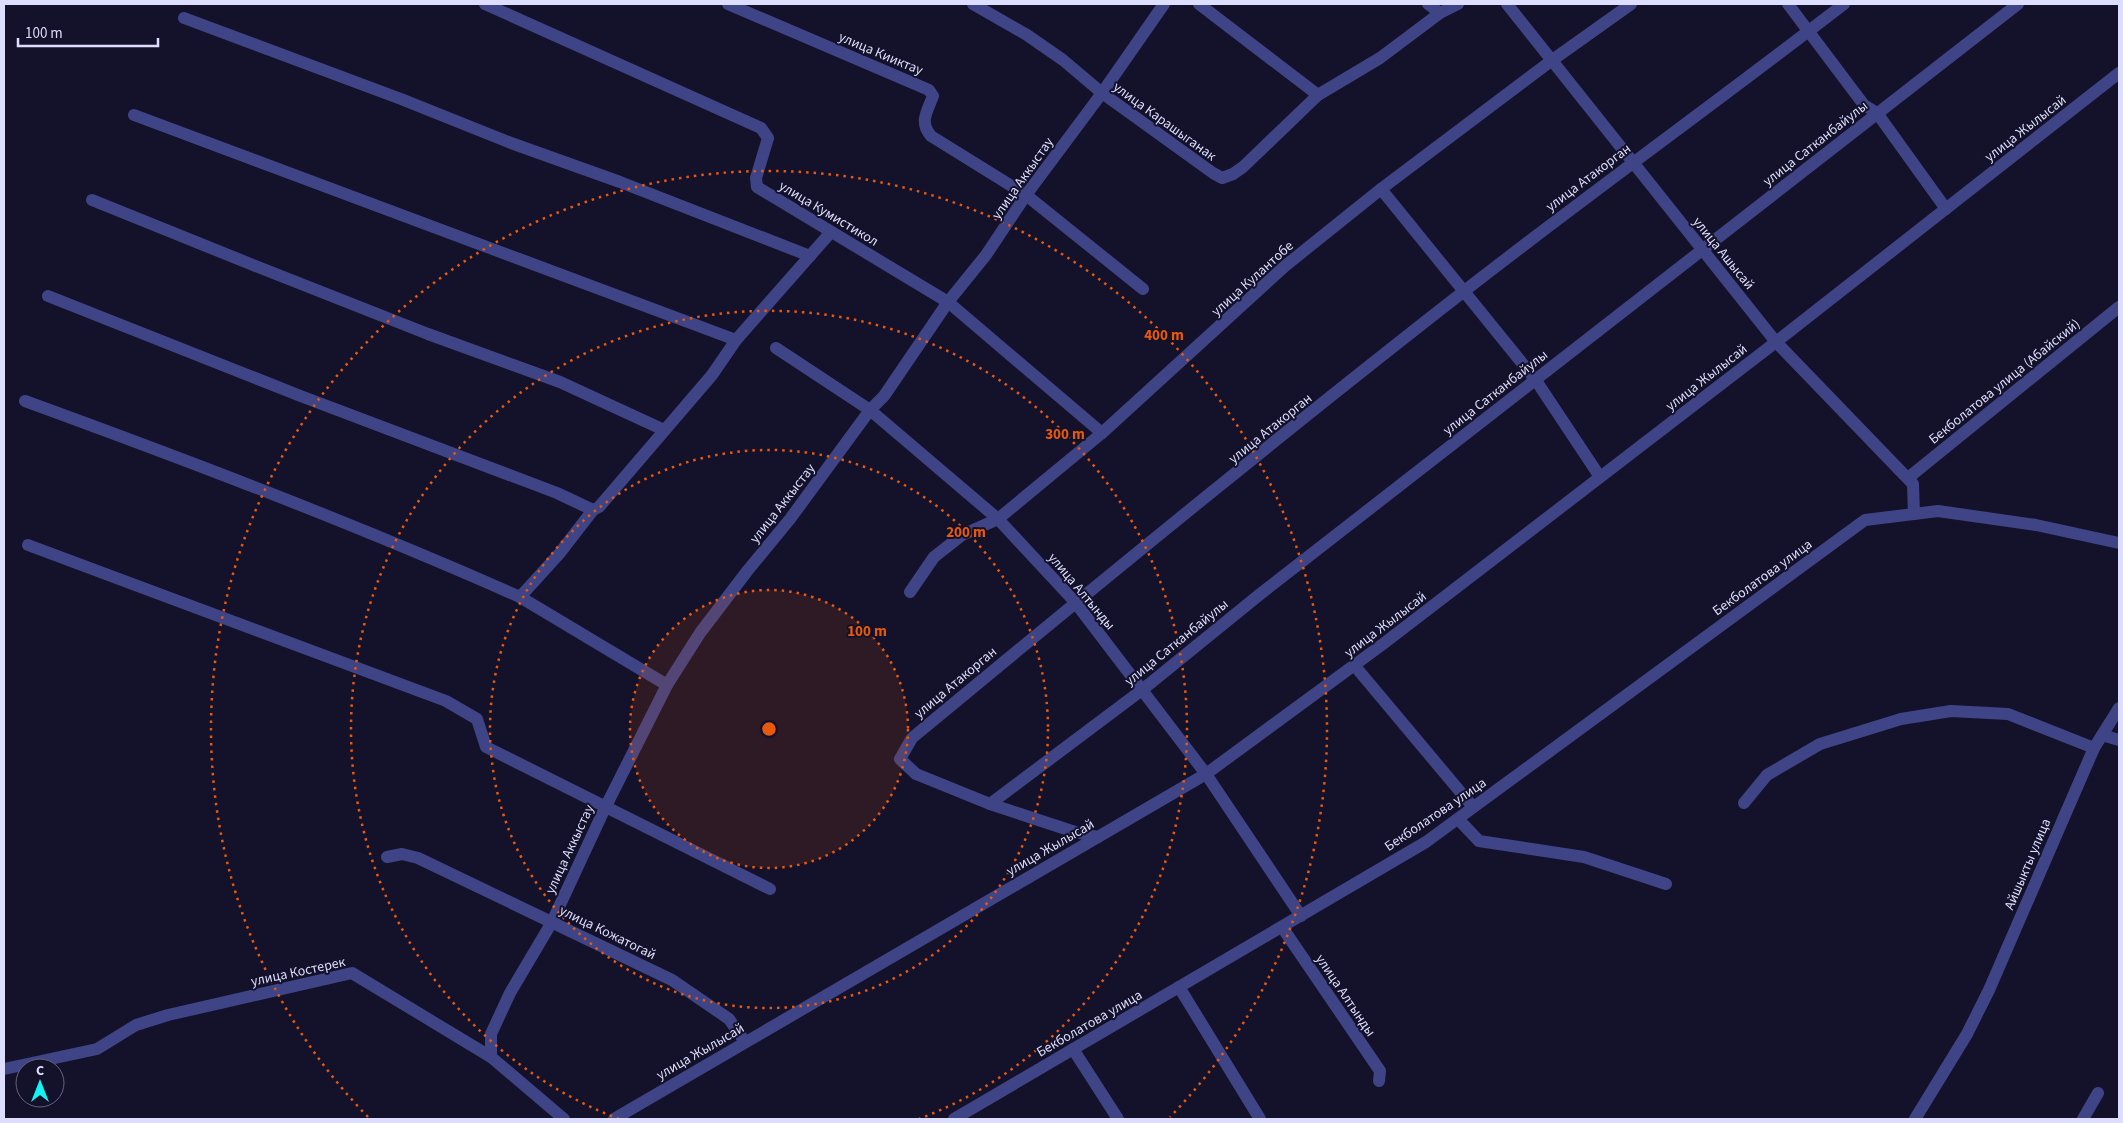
<svg xmlns="http://www.w3.org/2000/svg" width="2123" height="1123" viewBox="0 0 2123 1123" font-family="'Source Sans 3',sans-serif">
<rect width="100%" height="100%" fill="#14122a"/>
<g fill="none" stroke-linecap="round" stroke-linejoin="round">
<g stroke="#3f4487" stroke-width="12">
<path d="M485,4L761,128L768,138L756,178L757,187L948,302L1102,433"/>
<path d="M728,4L929,90L933,96C927,112 919,122 931,136L1026,195L1143,289"/>
<path d="M973,4L1027,35L1063,60L1102,93L1213,173L1222,178L1233,174L1243,167L1318,95L1380,58L1440,13L1458,4"/>
<path d="M1199,4L1318,95"/>
<path d="M1428,4L1440,13"/>
<path d="M1507,4L1776,342L1913,484L1914,514"/>
<path d="M1788,4L1864,105L1877,113L1946,209"/>
<path d="M184,18L401,99L511,143L620,182L810,256"/>
<path d="M134,115L736,340"/>
<path d="M1381,189L1535,379L1600,477"/>
<path d="M92,200L253,265L428,334L560,382L664,430"/>
<path d="M48,296L298,395L557,493L593,510L599,507L712,375L736,340L831,232"/>
<path d="M776,348L870,410L998,519L1075,602L1206,774L1301,916"/>
<path d="M25,401C192,462 358,525 520,597L559,554L593,510"/>
<path d="M1908,478L2119,307"/>
<path d="M28,545L446,701L477,719L486,747L770,889"/>
<path d="M910,592L934,557L962,535L998,519L1102,433L1285,266L1381,189L1551,61L1631,4"/>
<path d="M520,597L667,685"/>
<path d="M1354,665L1473,807"/>
<path d="M2102,735L2119,740"/>
<path d="M1744,803L1767,775L1820,744L1901,719L1951,711L2008,714L2094,748"/>
<path d="M990,804L1142,690L1259,595L2018,4"/>
<path d="M1458,819L1479,841L1584,857L1666,884"/>
<path d="M1098,837L1075,832L990,804L916,774L900,759L912,738C1094,587 1277,437 1463,292C1589,194 1718,101 1844,4"/>
<path d="M387,857L402,854L418,858L672,980L729,1019L745,1042"/>
<path d="M1282,927L1380,1071L1379,1081"/>
<path d="M1179,987L1260,1119"/>
<path d="M1073,1049L1118,1119"/>
<path d="M491,1057V1034L510,993L552,922L605,808L667,685L700,633L748,570L790,519L870,410L884,396L948,302L986,255L1026,195L1102,93L1164,4"/>
<path d="M4,1069L97,1049L136,1025L168,1015L352,973L491,1057L564,1119"/>
<path d="M614,1119L1206,774L1383,644L1776,342L2119,73"/>
<path d="M954,1119L1426,842L1865,520L1938,511L2036,525L2119,543"/>
<path d="M1915,1119L1967,1034L1989,990L2094,748L2119,708"/>
<path d="M2083,1119L2098,1093"/>
</g>
</g>
<circle cx="769" cy="729" r="139" fill="#e8590c" fill-opacity=".12"/>
<g fill="none" stroke="#e8590c" stroke-width="2.5" stroke-dasharray="2.5 5">
<circle cx="769" cy="729" r="139"/>
<circle cx="769" cy="729" r="279"/>
<path d="M619 1119A418 418 0 1 1 919 1119"/>
<path d="M368 1117A558 558 0 1 1 1170 1117"/>
</g>
<g text-anchor="middle" stroke-width="4" stroke-linejoin="round" paint-order="stroke">
<g font-size="14" fill="#ddddfd" stroke="#14122a">
<text transform="translate(881 53) rotate(23)" y="5">улица Кииктау</text>
<text transform="translate(1165 121) rotate(36)" y="5">улица Карашыганак</text>
<text transform="translate(2025 128) rotate(-38)" y="5">улица Жылысай</text>
<text transform="translate(1815 143) rotate(-38)" y="5">улица Сатканбайулы</text>
<text transform="translate(1588 177) rotate(-37)" y="5">улица Атакорган</text>
<text transform="translate(1022 178) rotate(-55)" y="5">улица Аккыстау</text>
<text transform="translate(829 213) rotate(31)" y="5">улица Кумистикол</text>
<text transform="translate(1724 253) rotate(51)" y="5">улица Ашысай</text>
<text transform="translate(1252 278) rotate(-42)" y="5">улица Кулантобе</text>
<text transform="translate(1706 377) rotate(-38)" y="5">улица Жылысай</text>
<text transform="translate(2004 381) rotate(-39)" y="5">Бекболатова улица (Абайский)</text>
<text transform="translate(1495 392) rotate(-38)" y="5">улица Сатканбайулы</text>
<text transform="translate(1270 428) rotate(-39)" y="5">улица Атакорган</text>
<text transform="translate(782 503) rotate(-52)" y="5">улица Аккыстау</text>
<text transform="translate(1762 577) rotate(-36)" y="5">Бекболатова улица</text>
<text transform="translate(1082 591) rotate(50)" y="5">улица Алтынды</text>
<text transform="translate(1385 624) rotate(-37)" y="5">улица Жылысай</text>
<text transform="translate(1176 642) rotate(-39)" y="5">улица Сатканбайулы</text>
<text transform="translate(955 682) rotate(-40)" y="5">улица Атакорган</text>
<text transform="translate(1435 814) rotate(-34)" y="5">Бекболатова улица</text>
<text transform="translate(1050 847) rotate(-30)" y="5">улица Жылысай</text>
<text transform="translate(569 849) rotate(-65)" y="5">улица Аккыстау</text>
<text transform="translate(2027 864) rotate(-67)" y="5">Айшыкты улица</text>
<text transform="translate(608 932) rotate(26)" y="5">улица Кожатогай</text>
<text transform="translate(298 971) rotate(-12)" y="5">улица Костерек</text>
<text transform="translate(1346 995) rotate(56)" y="5">улица Алтынды</text>
<text transform="translate(1089 1023) rotate(-30)" y="5">Бекболатова улица</text>
<text transform="translate(700 1051) rotate(-30)" y="5">улица Жылысай</text>
</g>
</g>
<circle cx="769" cy="729" r="8" fill="#e8590c" stroke="#14122a" stroke-width="2.5"/>
<g font-size="15" text-anchor="middle" font-weight="bold" fill="#e8590c" stroke="#14122a" stroke-width="4" stroke-linejoin="round" paint-order="stroke">
<text x="1164" y="340">400 m</text>
<text x="1065" y="439">300 m</text>
<text x="966" y="537">200 m</text>
<text x="867" y="636">100 m</text>
</g>
<rect width="2123" height="1123" fill="none" stroke="#ddddfd" stroke-width="10"/>
<g transform="translate(40 1083)"><circle r="24" fill="#14122a" stroke="#64637e"/>
<path d="M0-4L9 19L0 12L-9 19Z" fill="#12f4f4"/>
<text y="-8" font-size="14" font-weight="bold" text-anchor="middle" fill="#ddddfd">С</text>
</g>
<path d="M18 38v8h140v-8" fill="none" stroke="#ddddfd" stroke-width="2.5"/>
<text x="25" y="38" font-size="15" fill="#ddddfd" stroke="#14122a" stroke-width="4" paint-order="stroke">100 m</text>
</svg>
